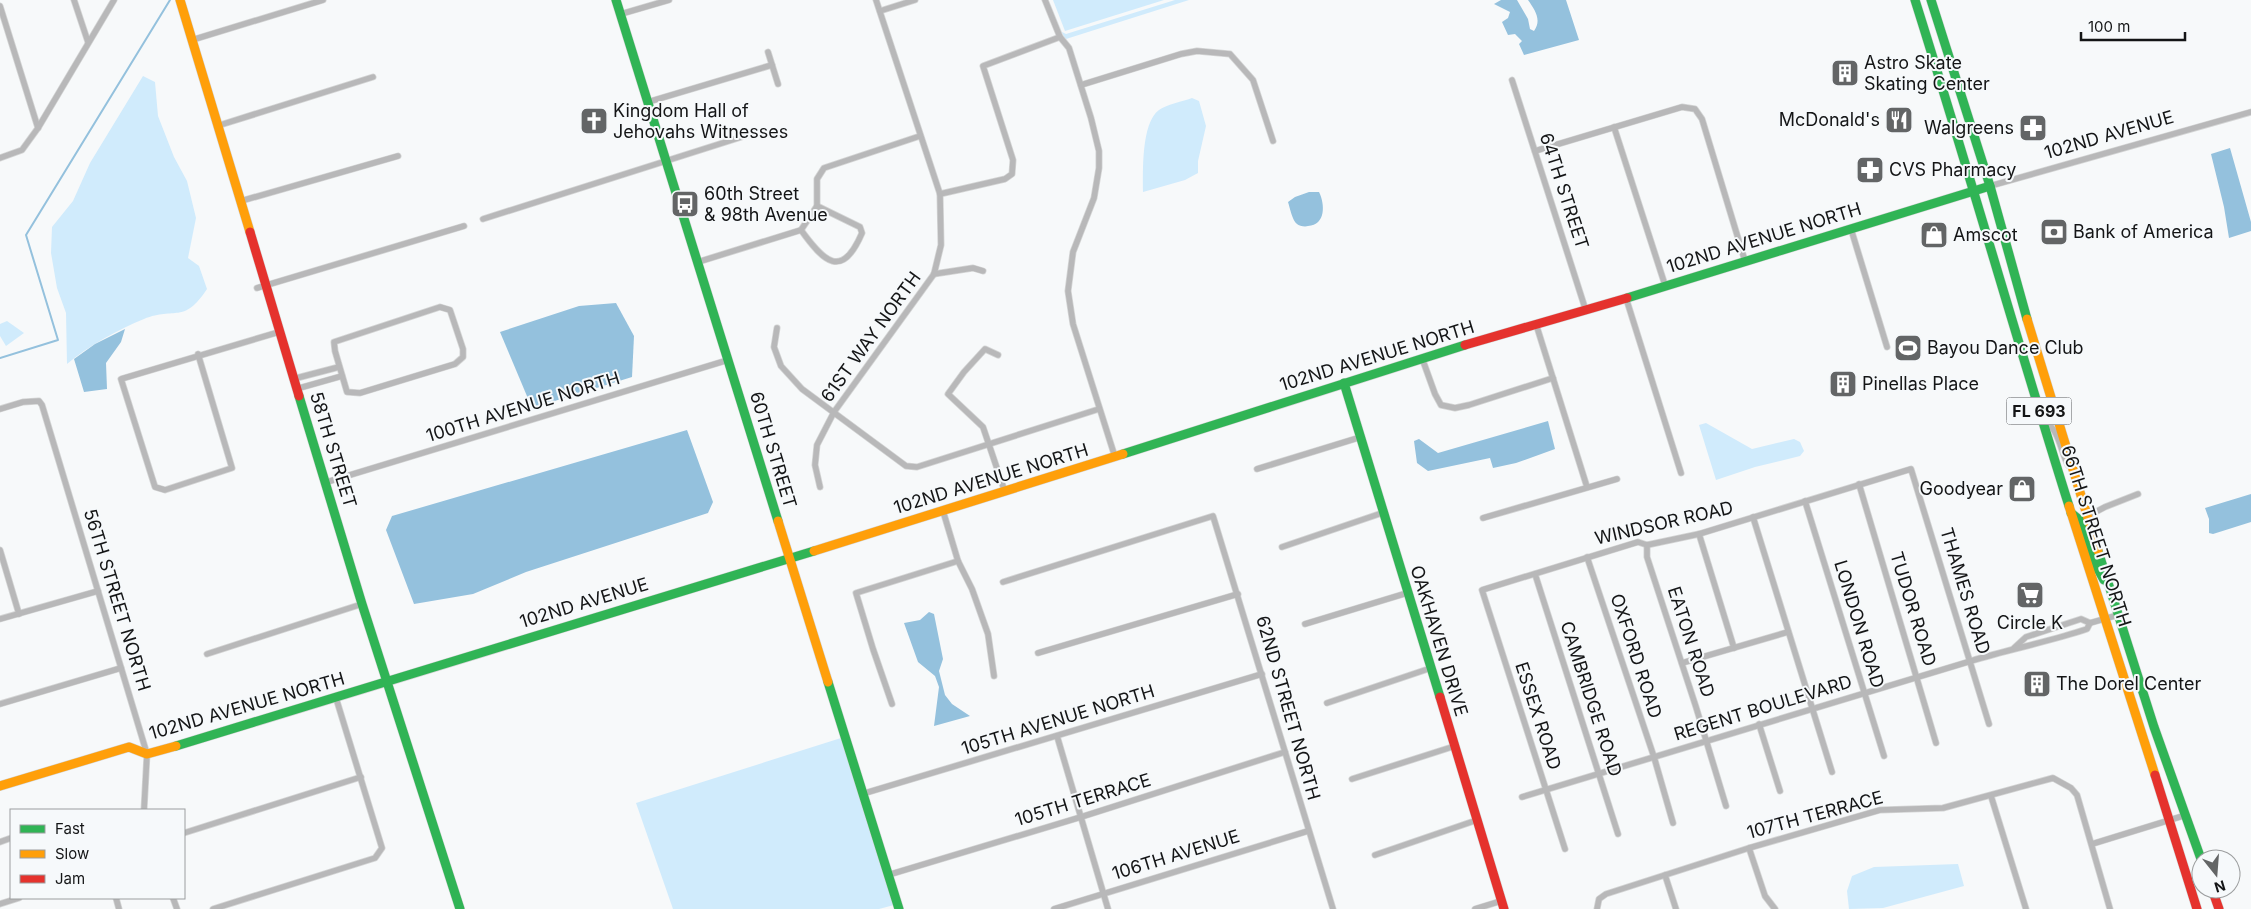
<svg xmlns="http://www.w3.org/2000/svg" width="2251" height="909" viewBox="0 0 2251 909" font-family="Inter,sans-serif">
<rect width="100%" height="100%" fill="#f7f9fa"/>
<g fill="#d0ebfc">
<path d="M1049,0L1062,32L1066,34L1175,0H1189L1066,39L1063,35Z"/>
<path d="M1053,0H1164L1065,31Z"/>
<path d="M143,76L155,82L158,116L174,157L187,181L196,218L188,258L199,266L207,289C183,325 176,306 144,319C119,329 88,346 67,364L66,313L57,288L51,253L52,227L73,201L90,163Z"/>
<path d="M1192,98L1199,101L1206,126L1198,161V173L1185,180L1143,192C1143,172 1141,123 1159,110C1165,105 1184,101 1192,98Z"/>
<path d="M7,321L24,333L6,346L0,336V324Z"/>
<path d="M1706,423L1752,449L1794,439L1800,442L1804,451L1800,456L1755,467L1716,480L1699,425Z"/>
<path d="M841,738L894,905L879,909H673L636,803Z"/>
<path d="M1958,864L1964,886L1883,908L1849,909L1847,891L1852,876L1874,867Z"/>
</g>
<g fill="#94c1dd">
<path d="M1501,0H1517L1528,19L1530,29L1534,31C1542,20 1535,10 1528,0H1566L1579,40L1524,55L1519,44L1522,41L1515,34L1508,35L1502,22L1508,18L1510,12L1494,4Z"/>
<path d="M2230,148L2251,222V231L2229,238L2224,207L2211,154Z"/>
<path d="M1309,192H1319C1325,204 1326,225 1308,226C1305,227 1299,226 1297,224C1292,220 1290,208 1288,202L1295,197Z"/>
<path d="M616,303L634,336L632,377L532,408L500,332L579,306Z"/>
<path d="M125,329L121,342L106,363L107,389L84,392L74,359L95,344Z"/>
<path d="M1548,421L1555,449L1516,463L1493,468L1490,458L1428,471L1417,463L1414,441L1419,439L1438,453Z"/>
<path d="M687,430L713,502L708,513L526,572L473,594L414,604L386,530L392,516Z"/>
<path d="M2251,494V522L2213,534L2209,533V519L2205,508Z"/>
<path d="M929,612L934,614L943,659L939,671L945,695L952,704L970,716L934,726L939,687L935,676L918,662L904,623L920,620Z"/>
</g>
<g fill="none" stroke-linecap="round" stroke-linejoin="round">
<path stroke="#94c1dd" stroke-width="2" d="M0,358L58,340L26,235L170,0"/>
<defs>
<g id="street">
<path d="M74,0L88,42"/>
<path d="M1045,0L1060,37L1069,48L1091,118L1099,151V168L1094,198L1073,252L1068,291L1073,324L1115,457"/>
<path d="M0,6L38,128"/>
<path d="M880,11L915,0"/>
<path d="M621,14L669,0"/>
<path d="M192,40L323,0"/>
<path d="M768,52L778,84"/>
<path d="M1512,80L1586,311"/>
<path d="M1081,85L1181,54L1197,51L1230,54L1253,80L1273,141"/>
<path d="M648,102L772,65"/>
<path d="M217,126L373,77"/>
<path d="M1614,127L1665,285"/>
<path d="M1535,151L1682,107L1695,109L1702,119L1745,261"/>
<path d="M0,158L22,150L38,128L114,0"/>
<path d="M1990,186L2251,112"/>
<path d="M940,194L1005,179L1012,174L1013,160L983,66L1060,37"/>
<path d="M241,201L398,156"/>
<path d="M483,219L754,133"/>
<path d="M1851,229L1887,347"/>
<path d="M801,230C824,262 842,280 862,233L860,227L817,206"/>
<path d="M698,262L801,230L817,206V179L824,168L920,136"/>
<path d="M934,274L973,268L983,271"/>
<path d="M257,288L464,226"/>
<path d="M1626,298L1681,473"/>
<path d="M440,307L450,310L463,349V357L455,364L360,393L347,392L335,351L334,342Z"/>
<path d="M1536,324L1587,487"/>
<path d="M777,328L774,347L781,366L802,389L906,466L917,467L1099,409"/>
<path d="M198,354L232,468L165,490L155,487L121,379L279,332"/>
<path d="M998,355L985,349L964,372L948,394L983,427L1005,492"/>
<path d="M1422,358L1435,394L1441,405L1455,408L1469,405L1553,378"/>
<path d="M293,379L339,367"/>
<path d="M296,389L342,376"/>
<path d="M0,409L23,402L39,401L42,405L147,754L144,810"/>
<path d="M2042,420C2059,427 2060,450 2068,465"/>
<path d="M1257,469L1361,437"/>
<path d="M327,482L728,360"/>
<path d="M1859,484L1936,743"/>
<path d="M820,487L815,465L817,445L834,412L934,274L941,245L940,194L876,0"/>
<path d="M1805,501L1884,756"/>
<path d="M943,511L958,561L972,589L988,634L994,676"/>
<path d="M2088,516L2105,507L2138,494"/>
<path d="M1753,517L1832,772"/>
<path d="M1483,518L1617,479"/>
<path d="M1699,534L1734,648"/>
<path d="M1647,545V557L1696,707L1726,806"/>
<path d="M1282,547L1382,513"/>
<path d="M0,550L19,614"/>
<path d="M1587,557L1654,757L1673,823"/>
<path d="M1535,574L1618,834"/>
<path d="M1003,582L1213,516L1333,909"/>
<path d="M0,619L98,591"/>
<path d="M1305,624L1407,593"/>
<path d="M2014,648L2026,637L2081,619L2090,623L2118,615"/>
<path d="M1038,653L1238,594"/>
<path d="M207,654L362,604"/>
<path d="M1682,663L1788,632"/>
<path d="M1327,703L1431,668"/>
<path d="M0,704L121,668"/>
<path d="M892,704L873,649L856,593L958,561"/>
<path d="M1759,724L1780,791"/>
<path d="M1057,736L1108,909"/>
<path d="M1352,779L1455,746"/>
<path d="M862,794L1262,674"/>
<path d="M1991,796L2026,909"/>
<path d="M1522,797L1971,661C2010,649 2048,642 2087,629L2090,623"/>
<path d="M184,833L361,777"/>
<path d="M0,842L11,838"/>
<path d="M2092,844L2186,815"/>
<path d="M1749,848L1765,896L1775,909"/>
<path d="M1565,849L1482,590L1638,542L1647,545L1699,534L1911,469L1989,724"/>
<path d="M1375,855L1477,820"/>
<path d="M888,875L1081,817L1285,752"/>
<path d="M1665,875L1676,909"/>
<path d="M116,898L119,909"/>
<path d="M173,898L177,909"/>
<path d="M0,904L19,898"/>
<path d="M213,909L375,858L382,848L336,698"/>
<path d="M1054,909L1308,831"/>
<path d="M1475,909L1501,901"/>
<path d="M1597,909L1599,899L1606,894L1749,848L1880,810L1943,808L2053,778L2071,788L2077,795L2110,909"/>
</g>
<g id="fast">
<path d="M616,0L778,521"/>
<path d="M1915,0C1968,168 2016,338 2069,506"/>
<path d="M1931,0L1990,186L2027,319"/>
<path d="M1627,298L1990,186"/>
<path d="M1344,383L1440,697"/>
<path d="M299,396L362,604L460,909"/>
<path d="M1123,454L1465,345"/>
<path d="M2071,513L2081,521L2093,560L2104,580"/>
<path d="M2098,551L2154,727L2201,859"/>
<path d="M828,682L899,909"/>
<path d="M176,746L814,551"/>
</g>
<g id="slow">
<path d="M180,0L250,232"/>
<path d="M2027,319L2098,551"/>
<path d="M2069,506L2155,775"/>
<path d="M778,521L828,682"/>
<path d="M814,551L1123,454"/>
<path d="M0,786L129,747L147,754L176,746"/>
</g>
<g id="jam">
<path d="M250,232L299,396"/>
<path d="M1465,345L1627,298"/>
<path d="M1440,697L1504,909"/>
<path d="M2155,775L2197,909"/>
<path d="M2212,889L2219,909"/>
</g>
</defs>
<use href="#street" stroke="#d4d5d5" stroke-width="7"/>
<use href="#fast" stroke="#d4d5d5" stroke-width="10"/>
<use href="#slow" stroke="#d4d5d5" stroke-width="10"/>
<use href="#jam" stroke="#d4d5d5" stroke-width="10"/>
<use href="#street" stroke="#b8b8b9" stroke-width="5.5"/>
<use href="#fast" stroke="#30b455" stroke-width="9"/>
<use href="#slow" stroke="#ff9f0a" stroke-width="9"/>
<use href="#jam" stroke="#e5322d" stroke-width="9"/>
</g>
<defs>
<symbol id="building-square" viewBox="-11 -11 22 22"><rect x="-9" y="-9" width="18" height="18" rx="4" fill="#636566" stroke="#f6f9fb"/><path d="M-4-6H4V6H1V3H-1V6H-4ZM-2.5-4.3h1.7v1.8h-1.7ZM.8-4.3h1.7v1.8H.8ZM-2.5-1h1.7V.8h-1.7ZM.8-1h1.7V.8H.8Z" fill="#fff"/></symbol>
<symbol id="restaurant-square" viewBox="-11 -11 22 22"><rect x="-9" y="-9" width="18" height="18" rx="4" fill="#636566" stroke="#f6f9fb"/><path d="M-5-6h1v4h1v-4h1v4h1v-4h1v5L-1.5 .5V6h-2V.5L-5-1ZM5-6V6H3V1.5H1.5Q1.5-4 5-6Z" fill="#fff"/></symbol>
<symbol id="church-square" viewBox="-11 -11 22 22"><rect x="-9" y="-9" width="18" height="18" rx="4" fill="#636566" stroke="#f6f9fb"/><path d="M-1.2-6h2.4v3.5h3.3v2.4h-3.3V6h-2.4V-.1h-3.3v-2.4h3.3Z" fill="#fff"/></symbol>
<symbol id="pharmacy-square" viewBox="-11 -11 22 22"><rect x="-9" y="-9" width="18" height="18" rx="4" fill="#636566" stroke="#f6f9fb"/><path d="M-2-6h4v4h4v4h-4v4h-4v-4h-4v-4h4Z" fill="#fff"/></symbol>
<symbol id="bus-square" viewBox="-11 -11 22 22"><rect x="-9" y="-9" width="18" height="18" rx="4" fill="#636566" stroke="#f6f9fb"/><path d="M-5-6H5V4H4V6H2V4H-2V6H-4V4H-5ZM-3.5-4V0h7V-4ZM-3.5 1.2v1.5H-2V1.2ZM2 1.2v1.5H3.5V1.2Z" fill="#fff"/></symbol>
<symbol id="bank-square" viewBox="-11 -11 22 22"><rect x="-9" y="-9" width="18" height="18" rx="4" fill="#636566" stroke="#f6f9fb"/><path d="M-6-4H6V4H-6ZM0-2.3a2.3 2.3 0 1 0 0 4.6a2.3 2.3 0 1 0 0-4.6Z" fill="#fff"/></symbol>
<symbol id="shop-square" viewBox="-11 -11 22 22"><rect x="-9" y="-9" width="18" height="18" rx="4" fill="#636566" stroke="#f6f9fb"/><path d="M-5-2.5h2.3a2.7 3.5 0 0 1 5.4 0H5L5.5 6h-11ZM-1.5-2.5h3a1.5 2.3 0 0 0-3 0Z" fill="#fff"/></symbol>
<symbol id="stadium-square" viewBox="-11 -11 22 22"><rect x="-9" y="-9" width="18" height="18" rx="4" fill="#636566" stroke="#f6f9fb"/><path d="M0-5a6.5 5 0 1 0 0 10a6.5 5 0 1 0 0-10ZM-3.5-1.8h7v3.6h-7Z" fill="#fff"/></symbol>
<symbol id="supermarket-square" viewBox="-11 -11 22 22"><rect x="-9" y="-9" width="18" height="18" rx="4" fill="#636566" stroke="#f6f9fb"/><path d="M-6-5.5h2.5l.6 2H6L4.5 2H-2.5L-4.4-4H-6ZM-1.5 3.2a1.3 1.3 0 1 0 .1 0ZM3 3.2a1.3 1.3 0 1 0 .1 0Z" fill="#fff"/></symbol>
</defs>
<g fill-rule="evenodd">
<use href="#building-square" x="1829" y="57" width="32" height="32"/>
<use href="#restaurant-square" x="1883" y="104" width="32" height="32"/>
<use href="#church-square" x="578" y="105" width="32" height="32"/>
<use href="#pharmacy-square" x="2017" y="112" width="32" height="32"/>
<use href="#pharmacy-square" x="1854" y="154" width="32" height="32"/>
<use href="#bus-square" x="669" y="188" width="32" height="32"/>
<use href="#bank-square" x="2038" y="216" width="32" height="32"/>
<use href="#shop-square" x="1918" y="219" width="32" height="32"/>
<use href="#stadium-square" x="1892" y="332" width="32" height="32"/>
<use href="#building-square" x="1827" y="368" width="32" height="32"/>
<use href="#shop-square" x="2006" y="473" width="32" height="32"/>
<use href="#supermarket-square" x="2014" y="579" width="32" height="32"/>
<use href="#building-square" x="2021" y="668" width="32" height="32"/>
</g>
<g text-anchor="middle" stroke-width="4" stroke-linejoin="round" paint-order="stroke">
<rect fill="#f6f9fb" stroke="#58595b" stroke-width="1" x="2006.5" y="397.5" width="65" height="27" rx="4"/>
<g font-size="16" font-weight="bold" fill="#141516">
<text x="2039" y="417">FL 693</text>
</g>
<g font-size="18" fill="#141516" stroke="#f6f9fb" text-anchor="start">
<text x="1864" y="69">Astro Skate<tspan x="1864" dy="21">Skating Center</tspan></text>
<text x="613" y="117">Kingdom Hall of<tspan x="613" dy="21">Jehovahs Witnesses</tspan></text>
<text x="1880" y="126" text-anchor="end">McDonald's</text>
<text x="2014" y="134" text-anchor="end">Walgreens</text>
<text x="1889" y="176">CVS Pharmacy</text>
<text x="704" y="200">60th Street<tspan x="704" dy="21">&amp; 98th Avenue</tspan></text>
<text x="2073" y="238">Bank of America</text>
<text x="1953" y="241">Amscot</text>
<text x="1927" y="354">Bayou Dance Club</text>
<text x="1862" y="390">Pinellas Place</text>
<text x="2003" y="495" text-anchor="end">Goodyear</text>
<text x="2030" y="629" text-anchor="middle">Circle K</text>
<text x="2056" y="690">The Dorel Center</text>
</g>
<g font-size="18" fill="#141516" stroke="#f6f9fb">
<text transform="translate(2109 135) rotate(-16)" y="6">102ND AVENUE</text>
<text transform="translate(1564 191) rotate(72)" y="6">64TH STREET</text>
<text transform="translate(1764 238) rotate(-17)" y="6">102ND AVENUE NORTH</text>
<text transform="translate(871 337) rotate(-54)" y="6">61ST WAY NORTH</text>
<text transform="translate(1377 356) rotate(-17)" y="6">102ND AVENUE NORTH</text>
<text transform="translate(523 407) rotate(-17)" y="6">100TH AVENUE NORTH</text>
<text transform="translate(333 450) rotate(73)" y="6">58TH STREET</text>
<text transform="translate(773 450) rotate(73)" y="6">60TH STREET</text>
<text transform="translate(991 479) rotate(-17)" y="6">102ND AVENUE NORTH</text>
<text transform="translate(1664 523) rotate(-13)" y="6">WINDSOR ROAD</text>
<text transform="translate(2096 536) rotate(72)" y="6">66TH STREET NORTH</text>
<text transform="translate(1965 591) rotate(73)" y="6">THAMES ROAD</text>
<text transform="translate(117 600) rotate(73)" y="6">56TH STREET NORTH</text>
<text transform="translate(584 603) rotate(-17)" y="6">102ND AVENUE</text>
<text transform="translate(1913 609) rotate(73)" y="6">TUDOR ROAD</text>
<text transform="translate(1859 624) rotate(73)" y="6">LONDON ROAD</text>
<text transform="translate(1439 641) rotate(73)" y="6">OAKHAVEN DRIVE</text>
<text transform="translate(1691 642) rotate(72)" y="6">EATON ROAD</text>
<text transform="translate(1636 656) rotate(72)" y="6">OXFORD ROAD</text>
<text transform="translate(1591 699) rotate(72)" y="6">CAMBRIDGE ROAD</text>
<text transform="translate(247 706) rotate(-16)" y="6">102ND AVENUE NORTH</text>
<text transform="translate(1288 708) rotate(74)" y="6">62ND STREET NORTH</text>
<text transform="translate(1763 708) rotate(-17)" y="6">REGENT BOULEVARD</text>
<text transform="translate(1538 716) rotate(72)" y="6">ESSEX ROAD</text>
<text transform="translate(1058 720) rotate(-17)" y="6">105TH AVENUE NORTH</text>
<text transform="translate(1083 800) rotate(-17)" y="6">105TH TERRACE</text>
<text transform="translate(1815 815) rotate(-15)" y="6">107TH TERRACE</text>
<text transform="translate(1176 855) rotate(-17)" y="6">106TH AVENUE</text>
</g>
</g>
<rect x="10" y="809" width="175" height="90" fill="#f6f9fb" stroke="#9c9e9f"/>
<rect x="20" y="825" width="25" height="8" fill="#30b455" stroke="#9c9e9f"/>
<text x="55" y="834" font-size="15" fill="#141516">Fast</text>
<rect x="20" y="850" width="25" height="8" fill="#ff9f0a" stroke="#9c9e9f"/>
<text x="55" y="859" font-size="15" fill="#141516">Slow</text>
<rect x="20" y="875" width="25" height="8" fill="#e5322d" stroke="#9c9e9f"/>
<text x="55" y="884" font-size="15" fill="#141516">Jam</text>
<g transform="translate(2216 874) rotate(163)"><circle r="24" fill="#f6f9fb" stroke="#9c9e9f"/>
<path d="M0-4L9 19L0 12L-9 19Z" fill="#636566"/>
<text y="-8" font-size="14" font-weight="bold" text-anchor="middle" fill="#141516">N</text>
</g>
<path d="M2081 32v8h104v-8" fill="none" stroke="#141516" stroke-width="2.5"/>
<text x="2088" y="32" font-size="15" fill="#141516" stroke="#f6f9fb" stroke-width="4" paint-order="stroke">100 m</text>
</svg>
